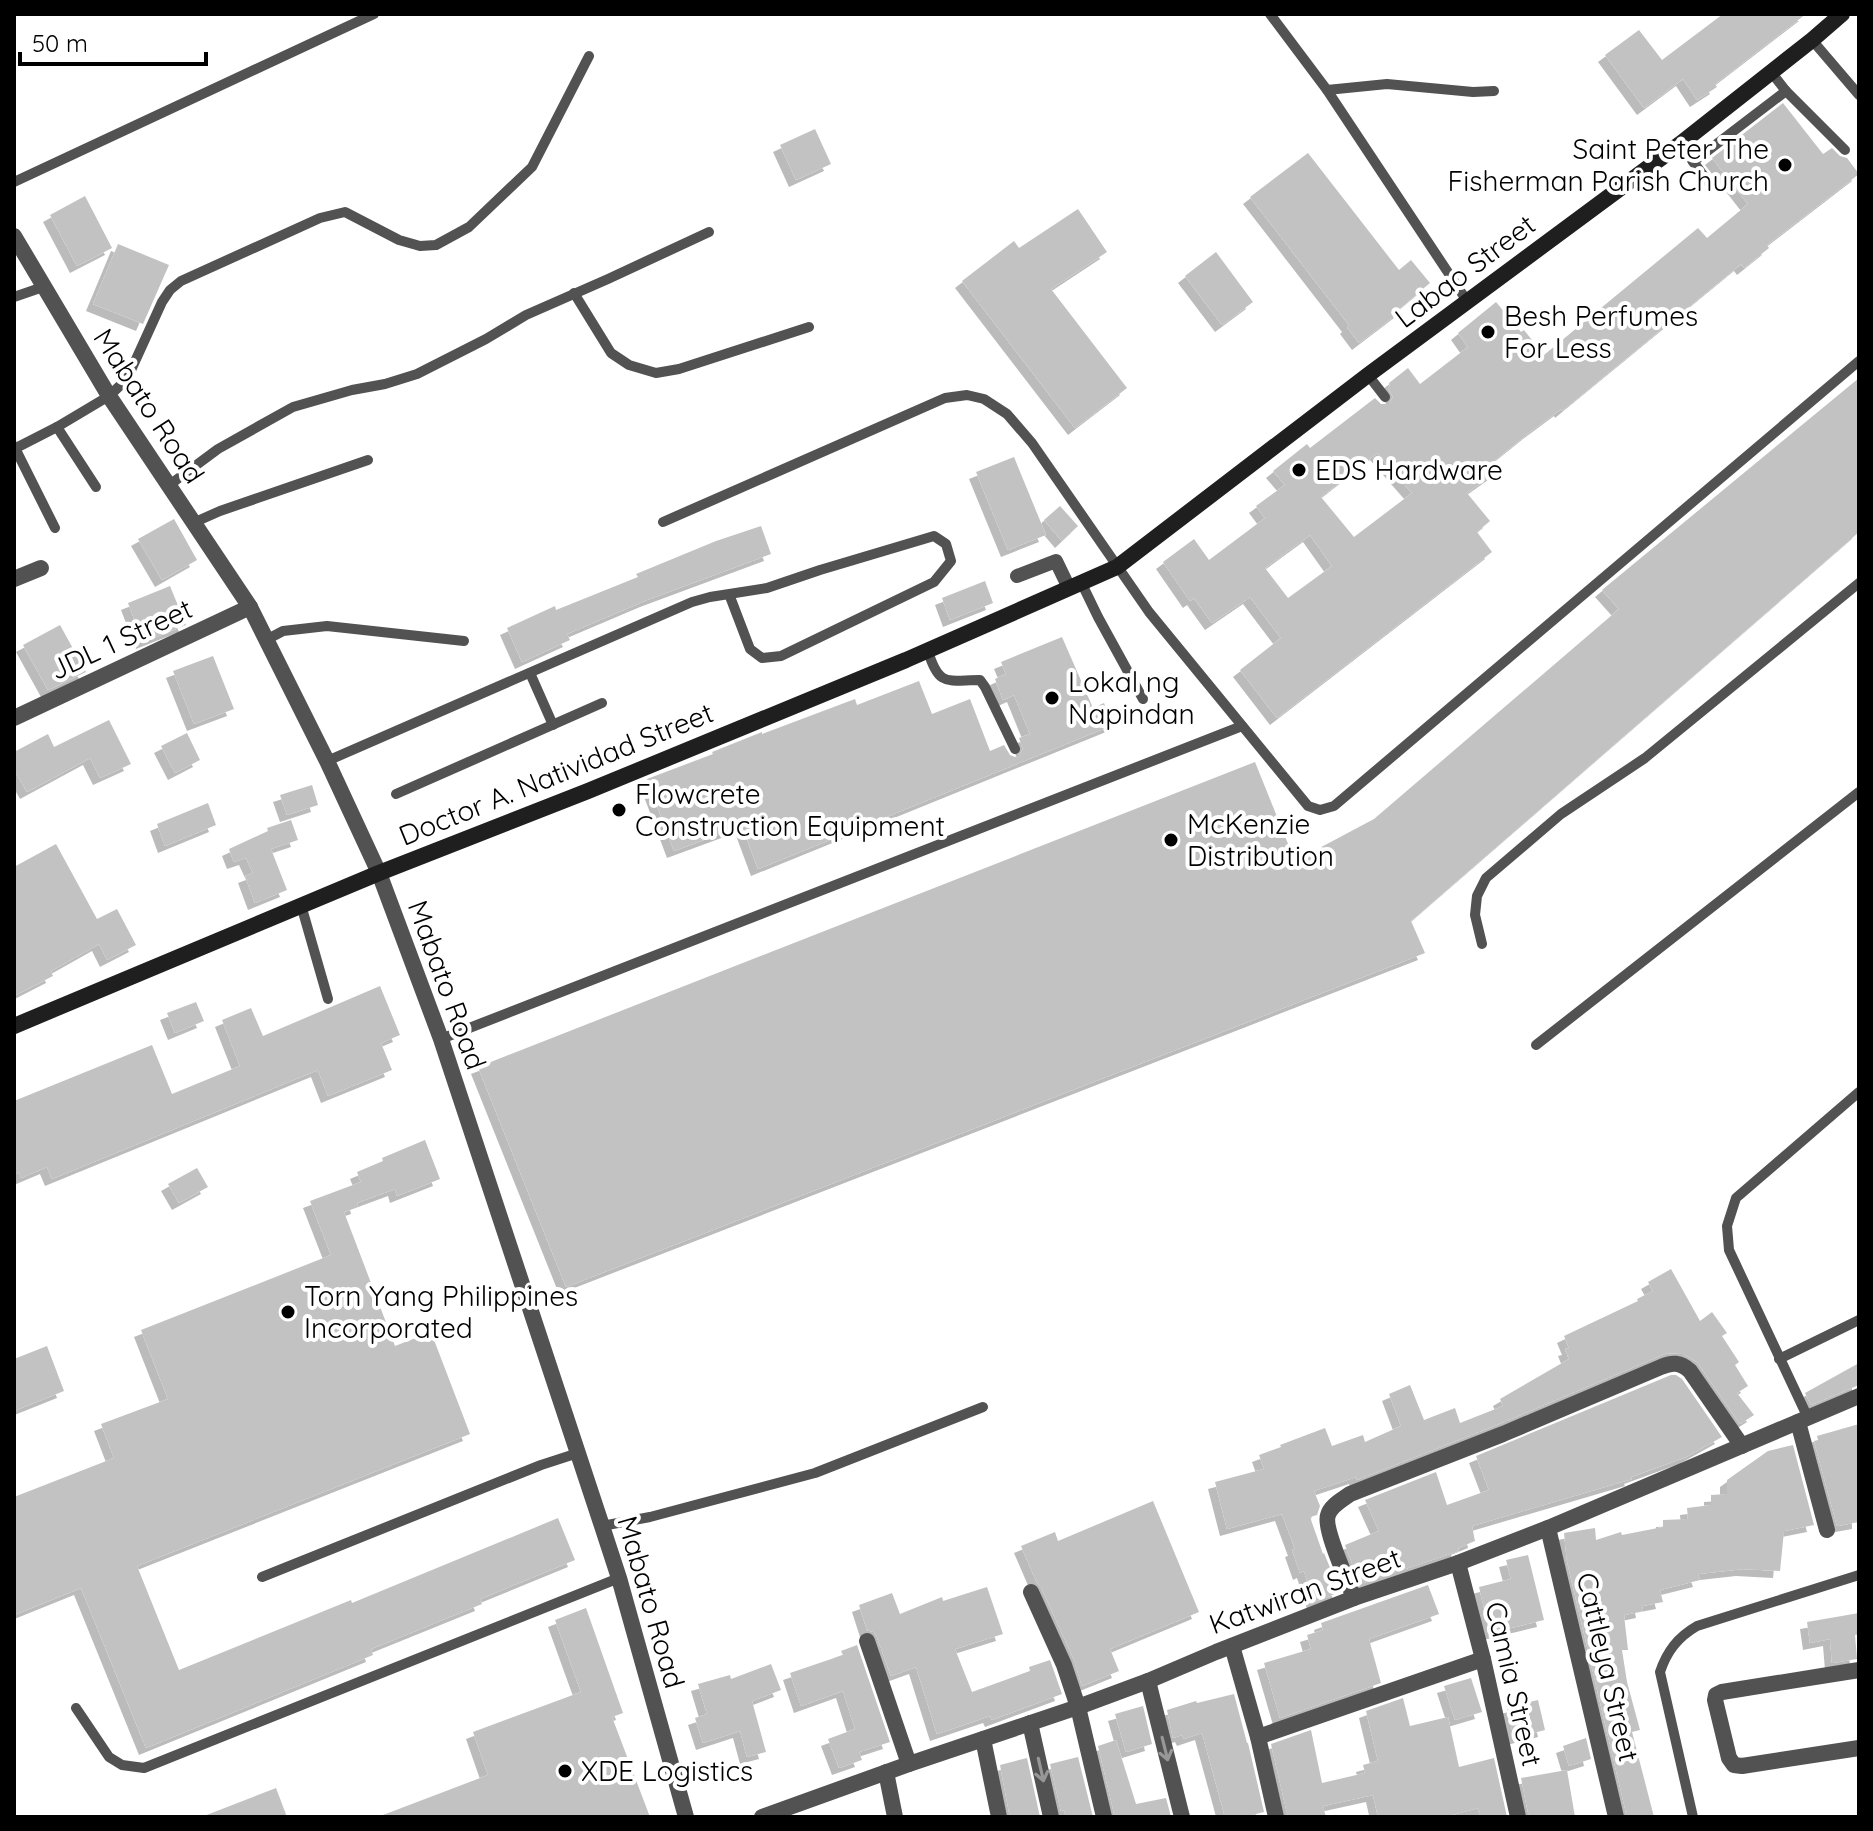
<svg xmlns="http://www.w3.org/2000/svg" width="1873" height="1831" viewBox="0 0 1873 1831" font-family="Quicksand,sans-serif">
<defs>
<filter id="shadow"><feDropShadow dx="-7" dy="7" stdDeviation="0" flood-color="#0004"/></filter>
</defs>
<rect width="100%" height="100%" fill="#fff"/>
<g fill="#c2c2c2" fill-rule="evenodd" filter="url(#shadow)">
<path d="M1723,14H1806L1715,84L1717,87L1697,100L1683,79L1644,108L1605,55L1639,30L1662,60Z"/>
<path d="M1783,103L1823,154L1832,148L1840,156L1847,158L1859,174L1767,245L1769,248L1744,268L1741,264L1562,411L1561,409L1530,432L1489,465L1495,473L1467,493L1490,521L1477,532L1492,552L1277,718L1240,670L1281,638L1250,597L1212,623L1194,598L1190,601L1163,562L1194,539L1209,560L1265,518L1256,506L1285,485L1273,471L1307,444L1310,448L1375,398L1381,404H1389L1393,397L1388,388L1390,386L1389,383L1408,368L1420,384L1468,347L1458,333L1496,302L1521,332L1524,330L1544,355L1698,228L1707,238L1748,204L1712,158ZM1377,453L1412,493L1354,537L1321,497ZM1310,535L1332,566L1288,598L1265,568Z"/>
<path d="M815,129L831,164L796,180L780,145Z"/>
<path d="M1308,153L1399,270L1411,260L1430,283L1399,309L1401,311L1359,343L1347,327L1349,325L1250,197Z"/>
<path d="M85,196L112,248L77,266L50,215Z"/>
<path d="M1078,209L1107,252L1051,289L1127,388L1075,428L962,281L1014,241L1019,248Z"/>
<path d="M118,244L169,265L143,324L93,304Z"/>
<path d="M1216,252L1253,302L1222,325L1185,276Z"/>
<path d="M1859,378V532L1411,921L1425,953L566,1287L478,1067L1255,762L1295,861L1374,819L1619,609L1602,590Z"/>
<path d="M1014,457L1046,535L1008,550L976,472Z"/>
<path d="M1060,506L1078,526L1062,541L1044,520Z"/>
<path d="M174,519L197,560L162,580L138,539Z"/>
<path d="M761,526L771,554L647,600L567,634L570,640L522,662L507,628L555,606L556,610L638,577L636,574L716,541Z"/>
<path d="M985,581L993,603L950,620L942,598Z"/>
<path d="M170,586L186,625L143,642L128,603Z"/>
<path d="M60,625L86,672L48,690L23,645Z"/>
<path d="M1062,637L1093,708L1104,703L1113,725L758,869L742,826L674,851L647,779L713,754L712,752L762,732V734L855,699L857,705L919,681L932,714L970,699L990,751L1004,745L1010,755L1015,757L1019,756L1023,749L1019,738L1030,734L1014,695L1003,700L995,679L1006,674L1001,662Z"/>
<path d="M213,656L234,709L194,724L173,671Z"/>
<path d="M109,720L131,764L100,778L90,758L27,792L14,769V752L48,734L54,747Z"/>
<path d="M187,733L200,760L175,773L161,746Z"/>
<path d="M312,785L318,805L287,815L280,795Z"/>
<path d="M208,803L216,825L165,846L157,824Z"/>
<path d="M291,820L298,840L271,849L287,890L255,903L245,876L253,873L246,858L234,862L229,849L268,831L267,828Z"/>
<path d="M56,844L97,919L117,909L136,945L107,960L99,944L51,971L53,976L14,996V867Z"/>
<path d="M380,986L400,1035L381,1043L392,1070L328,1096L318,1070L52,1179L47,1167L21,1178L19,1172L14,1175V1101L152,1045L172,1094L240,1066L222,1020L251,1008L263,1036Z"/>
<path d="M196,1002L204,1021L175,1033L167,1013Z"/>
<path d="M425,1140L440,1179L397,1196L395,1189L357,1203L358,1207L344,1212L395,1346L431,1332L470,1434L137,1566L179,1670L351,1600L352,1603L558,1518L575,1560L480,1599L482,1604L371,1649L373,1655L146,1748L81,1588L14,1615V1497L114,1458L101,1424L168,1399L141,1330L331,1255L310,1201L361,1182L357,1172L383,1161L382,1158Z"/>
<path d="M197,1168L208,1187L179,1203L168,1184Z"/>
<path d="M1671,1269L1700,1321L1712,1312L1727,1333L1722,1336L1739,1362L1735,1365L1748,1386L1737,1393L1754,1415L1740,1424L1697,1362L1683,1354L1667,1353L1499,1424L1357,1480L1356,1477L1314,1491L1320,1506L1317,1515L1310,1517L1323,1554L1324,1553L1340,1592L1314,1602L1304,1571L1300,1573L1292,1550L1295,1549L1282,1514L1227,1529L1215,1482L1264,1469L1259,1455L1281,1447L1280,1445L1325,1428L1332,1446L1363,1435L1365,1442L1401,1426L1389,1394L1410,1385L1424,1420L1455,1408L1460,1423L1503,1406L1500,1399L1569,1359L1565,1349L1569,1348L1564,1336L1638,1301L1637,1299L1653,1291L1648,1282Z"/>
<path d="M47,1346L64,1391L14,1411V1359Z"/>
<path d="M1859,1363V1385L1811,1405L1805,1393Z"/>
<path d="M1671,1375H1676L1682,1379L1722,1437L1686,1457L1631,1477L1632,1479L1472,1526L1475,1541L1458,1548L1459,1551L1360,1584L1345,1545L1379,1531L1365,1500L1436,1472L1447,1505L1489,1490L1476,1456Z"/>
<path d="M1859,1424V1522L1837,1526L1814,1441L1818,1440L1817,1436Z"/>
<path d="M1793,1445L1814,1525L1784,1531L1780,1571L1743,1569L1698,1574L1700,1580L1660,1590L1663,1602L1642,1606L1643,1611L1624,1615L1628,1650H1622L1627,1682L1640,1730L1632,1732L1654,1817H1627L1567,1561L1564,1533L1595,1528L1596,1540L1621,1532L1622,1535L1663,1527V1520L1688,1519L1687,1508L1711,1505V1495L1727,1494V1480L1768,1451Z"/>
<path d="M1153,1501L1199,1612L1110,1649L1119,1671L1082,1686L1074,1660L1041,1587L1037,1583L1021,1546L1055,1532L1058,1541Z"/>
<path d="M1528,1555L1544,1620L1490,1633L1479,1587L1511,1579L1506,1560Z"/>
<path d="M1428,1585L1439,1614L1369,1639L1381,1683L1280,1718L1264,1663L1311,1649L1307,1635L1323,1630L1321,1623Z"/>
<path d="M987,1587L1003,1634L955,1649L972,1692L1030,1671L1029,1667L1050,1660L1062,1694L992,1720L990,1716L937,1734L916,1667L891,1676L877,1637L874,1632L867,1630L859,1605L892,1593L900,1614L942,1597L943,1601Z"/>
<path d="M586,1608L623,1713L612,1717L650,1817H383V1815L488,1775L473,1732L581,1692L555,1620Z"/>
<path d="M1859,1613V1634L1855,1635L1857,1659L1832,1663L1830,1639L1810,1643L1807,1622Z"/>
<path d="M857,1645L890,1742L859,1752L862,1760L839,1768L828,1739L855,1729L843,1691L801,1706L790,1673L843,1655L841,1651Z"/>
<path d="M771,1664L781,1690L752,1701L766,1752L747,1757L740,1731L703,1743L695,1718L707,1714L698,1684L730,1675L731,1679Z"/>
<path d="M1471,1678L1482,1712L1455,1720L1444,1686Z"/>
<path d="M1234,1694L1247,1743H1248L1264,1812L1243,1817H1225L1202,1733L1184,1739L1182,1735L1173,1738L1167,1710L1196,1701L1197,1703Z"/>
<path d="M1403,1698L1410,1726L1448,1717L1459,1767L1494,1758L1507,1817H1480L1478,1808L1444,1817H1378L1373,1795L1323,1806L1326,1817H1288L1271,1744L1311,1730L1322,1783L1365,1773L1363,1765L1378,1761L1366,1711Z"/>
<path d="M1538,1700L1545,1730L1514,1738L1507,1707Z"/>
<path d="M1143,1706L1152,1744L1126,1752L1115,1714Z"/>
<path d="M1586,1738L1591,1759L1569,1766L1563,1746Z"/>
<path d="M1116,1740L1136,1804L1166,1798L1171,1817H1115L1098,1746Z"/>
<path d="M1078,1757L1093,1817H1066L1064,1810L1061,1811L1050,1764Z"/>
<path d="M1027,1758L1040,1817H1010L1000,1765Z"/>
<path d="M1567,1770L1575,1817H1529L1521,1778Z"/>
<path d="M276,1788L287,1817H205L204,1816Z"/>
</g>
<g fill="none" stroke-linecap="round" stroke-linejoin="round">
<g stroke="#525252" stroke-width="10">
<path d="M1270,14L1327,90L1467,301"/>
<path d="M1812,40L1859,95"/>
<path d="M1771,72L1786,91L1845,150"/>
<path d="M1327,90L1387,84L1473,92L1494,91"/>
<path d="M1680,144L1709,183"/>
<path d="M1693,162L1786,91"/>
<path d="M14,182L374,14"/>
<path d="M574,293L611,353L629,365L656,373L679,369L809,327"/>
<path d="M14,297L43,287"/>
<path d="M1368,375L1385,397"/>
<path d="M57,427L96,487"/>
<path d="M14,446L55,528"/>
<path d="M14,449L57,427L109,396L127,379L162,302L170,290L181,281L320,218L345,212L399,240L420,246L436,245L469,227L532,167L589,56"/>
<path d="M168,486L218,449L293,407L352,390L385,384L417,374L486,339L526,315L608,279L709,232"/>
<path d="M663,522L945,398L967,395L984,399L1007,414L1032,443L1149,612L1308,806L1320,810L1334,806L1859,361"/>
<path d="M193,523L220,511L368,460"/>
<path d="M1081,582L1098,617L1143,699"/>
<path d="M266,640L283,631L327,626L464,641"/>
<path d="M928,651C939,688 948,680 980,680L985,687L1015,749"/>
<path d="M530,673L553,725"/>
<path d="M327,761L692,602L710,597L767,588L820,570L934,536L946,544L951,561L934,582L781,656L762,658L750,649L729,594"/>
<path d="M396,794L602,703"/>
<path d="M301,905L328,999"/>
<path d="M1482,944L1475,915L1477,896L1486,878L1561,814L1645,758L1859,583"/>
<path d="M441,1039L1242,726"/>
<path d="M1536,1045L1859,792"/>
<path d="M1779,1359L1859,1320"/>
<path d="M1808,1418L1729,1250L1727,1226L1736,1198L1859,1092"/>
<path d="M602,1526L650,1517L815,1473L983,1407"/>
<path d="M262,1577L541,1465L578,1453"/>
<path d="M76,1708L109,1757L122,1765L144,1768L619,1578"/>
<path d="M1693,1817L1660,1672C1667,1651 1678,1637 1697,1626L1859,1575"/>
</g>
<path stroke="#525252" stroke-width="14" d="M1017,576L1056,561L1069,588"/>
<g stroke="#525252" stroke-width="16">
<path d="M14,236L109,396L250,607L327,761L379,873"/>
<path d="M14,579L41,568"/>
<path d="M14,718L250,607"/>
<path d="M1798,1422L1827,1530"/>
<path d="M1548,1528L1616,1817"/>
<path d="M1458,1563L1483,1659L1518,1817"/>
<path d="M1031,1592L1064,1665L1078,1707L1104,1817"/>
<path d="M1354,1598C1348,1582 1323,1528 1328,1515C1331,1505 1342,1500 1350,1494L1503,1434L1661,1367C1672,1362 1680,1362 1690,1371L1742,1446"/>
<path d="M867,1641L909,1764"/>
<path d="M1232,1646L1258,1737L1276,1817"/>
<path d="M1859,1670L1722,1692L1716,1695L1715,1700L1729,1758L1734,1765L1742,1766L1859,1748"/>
<path d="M1148,1681L1182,1817"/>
<path d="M1030,1723L1051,1817"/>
<path d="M1258,1737L1483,1659"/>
<path d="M983,1739L999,1817"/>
<path d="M886,1772L895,1817"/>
</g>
<g stroke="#525252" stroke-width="16">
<path d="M379,873L441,1039L602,1526L619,1578L686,1817"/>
<path d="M762,1817L909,1764L1078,1707L1148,1681L1216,1652L1354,1598L1458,1563L1548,1528L1859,1396"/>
</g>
<path stroke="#1f1f1f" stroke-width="16" d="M14,1026L379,873L588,791L906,660L1117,567L1368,375L1680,144L1812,40L1842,14"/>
</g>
<defs><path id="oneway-shaft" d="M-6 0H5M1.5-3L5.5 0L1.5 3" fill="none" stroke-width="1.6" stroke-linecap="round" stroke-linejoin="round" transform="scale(2)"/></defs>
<g stroke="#979797">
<use href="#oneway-shaft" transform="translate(1165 1749) rotate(76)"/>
<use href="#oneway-shaft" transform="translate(1041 1770) rotate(77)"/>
</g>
<g fill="#000" stroke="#fff" stroke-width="3">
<circle cx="1785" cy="165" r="8"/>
<circle cx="1488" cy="332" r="8"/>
<circle cx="1299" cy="470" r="8"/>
<circle cx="1052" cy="698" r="8"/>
<circle cx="619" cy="810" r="8"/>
<circle cx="1171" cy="840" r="8"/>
<circle cx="288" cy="1312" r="8"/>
<circle cx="565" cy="1771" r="8"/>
</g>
<g text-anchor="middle" stroke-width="8" stroke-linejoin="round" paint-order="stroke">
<g font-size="28" fill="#000" stroke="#fff" text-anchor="start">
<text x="1769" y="159" text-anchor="end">Saint Peter The<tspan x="1769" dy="32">Fisherman Parish Church</tspan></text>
<text x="1504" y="326">Besh Perfumes<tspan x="1504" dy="32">For Less</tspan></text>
<text x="1315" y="480">EDS Hardware</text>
<text x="1068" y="692">Lokal ng<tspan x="1068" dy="32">Napindan</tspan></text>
<text x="635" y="804">Flowcrete<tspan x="635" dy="32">Construction Equipment</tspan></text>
<text x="1187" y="834">McKenzie<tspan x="1187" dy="32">Distribution</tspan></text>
<text x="304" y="1306">Torn Yang Philippines<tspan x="304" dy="32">Incorporated</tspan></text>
<text x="581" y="1781">XDE Logistics</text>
</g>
<g font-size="28" fill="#000" stroke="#fff">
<text transform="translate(1465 271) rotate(-37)" y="10">Labao Street</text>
<text transform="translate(149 406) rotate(57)" y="10">Mabato Road</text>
<text transform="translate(121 639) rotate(-25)" y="10">JDL 1 Street</text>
<text transform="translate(556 774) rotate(-22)" y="10">Doctor A. Natividad Street</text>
<text transform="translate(447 985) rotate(70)" y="10">Mabato Road</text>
<text transform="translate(1305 1591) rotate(-20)" y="10">Katwiran Street</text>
<text transform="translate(651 1602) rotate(74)" y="10">Mabato Road</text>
<text transform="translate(1608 1667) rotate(77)" y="10">Cattleya Street</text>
<text transform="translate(1514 1684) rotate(77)" y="10">Camia Street</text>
</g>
</g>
<rect width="1873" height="1831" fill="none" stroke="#000000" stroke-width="32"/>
<path d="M20 52v12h186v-12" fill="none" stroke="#000000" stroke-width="4"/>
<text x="32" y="52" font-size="24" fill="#000000" stroke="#ffffff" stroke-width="6" paint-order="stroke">50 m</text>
</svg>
